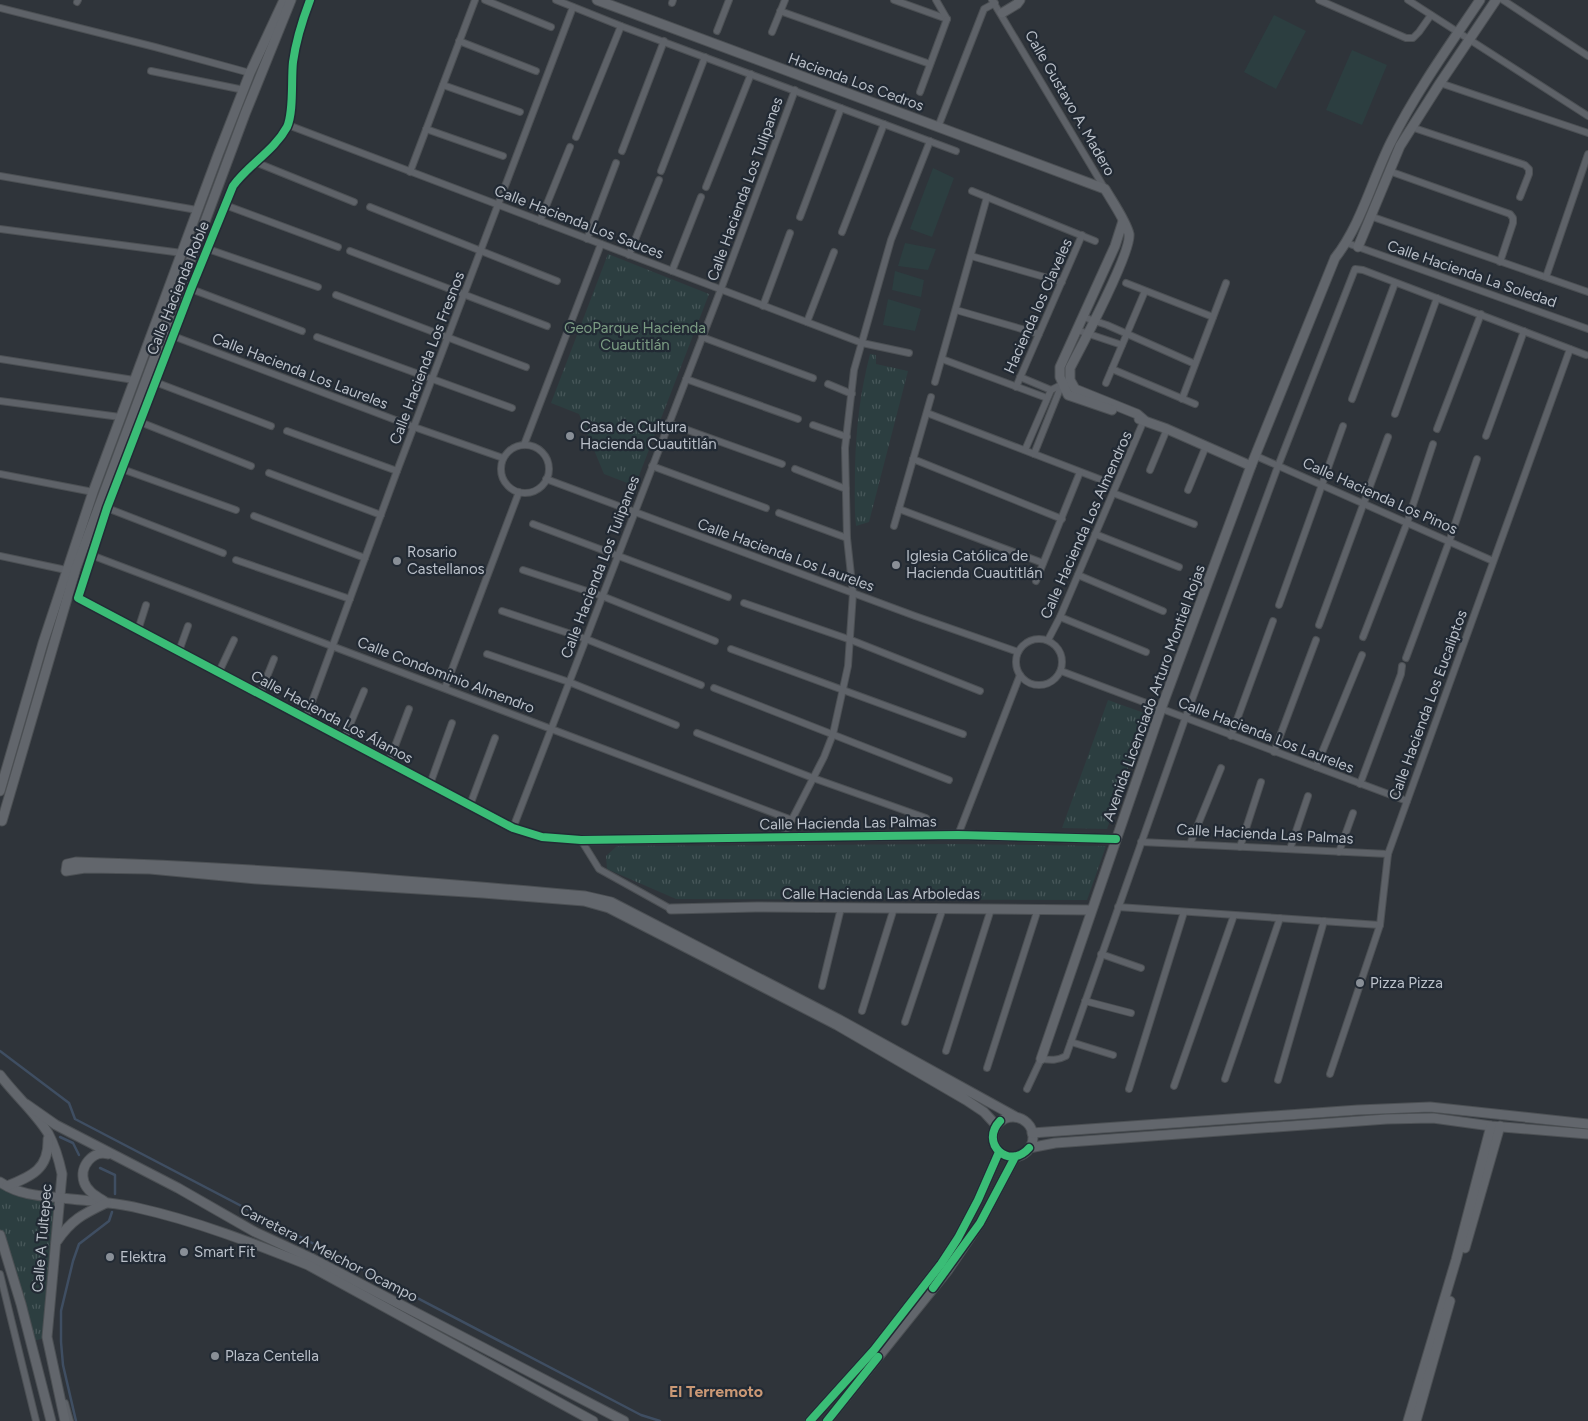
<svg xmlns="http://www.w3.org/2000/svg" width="1588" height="1421" viewBox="0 0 1588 1421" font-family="Figtree,sans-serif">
<defs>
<pattern id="park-tufts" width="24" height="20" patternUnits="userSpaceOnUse" patternTransform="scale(1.25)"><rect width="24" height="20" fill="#2c3e40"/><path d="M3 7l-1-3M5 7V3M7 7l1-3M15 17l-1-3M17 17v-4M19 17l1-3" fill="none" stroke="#48585a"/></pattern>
</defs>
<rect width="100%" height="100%" fill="#2f343a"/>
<g fill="#2c3e40">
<path d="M1274,15L1306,31L1276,89L1244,72Z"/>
<path d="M1352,50L1387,65L1362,125L1326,110Z"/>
<path d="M933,168L954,178L932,237L910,229Z"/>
<path d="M905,243L936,249L928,270L898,266Z"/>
<path d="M895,271L924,280L921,297L892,290Z"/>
<path d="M888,299L921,309L915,331L883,325Z"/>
</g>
<g fill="url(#park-tufts)">
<path d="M608,254L709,294L635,486L604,474L579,414L551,403Z"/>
<path d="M870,354L876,355V364L908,371L869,522L856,526C854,506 855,488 855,468C856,428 860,393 870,354Z"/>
<path d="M1108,700L1147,714L1107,829L1062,828Z"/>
<path d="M953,844L1106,846L1087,900L676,899L607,869L606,856L617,846Z"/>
<path d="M0,1183L60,1199L47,1337L31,1342L0,1237Z"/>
</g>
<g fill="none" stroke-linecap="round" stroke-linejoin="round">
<g stroke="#3f4e62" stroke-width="2.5">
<path d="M0,1051L69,1103L75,1119L641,1415L660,1421"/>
<path d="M60,1137L73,1143L79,1155"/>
<path d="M100,1168L115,1175V1194"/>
<path d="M76,1421L63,1365L61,1342V1311L73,1261L79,1244L109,1221L112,1212"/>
</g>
<defs>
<g id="street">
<path d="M310,0C302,21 296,40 293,62C291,80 294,112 287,127C274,151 249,164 233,186L191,289L107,508L78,598L513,828L542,837L581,840L599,869L671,909"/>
<path d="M485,0L551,27"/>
<path d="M556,0L621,26L956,151"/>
<path d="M894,0L947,19"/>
<path d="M936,0L947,19"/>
<path d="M992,0L1105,189"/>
<path d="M1319,0L1406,38H1413L1419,32L1431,15"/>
<path d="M1408,0L1588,116"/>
<path d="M1503,0L1588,56"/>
<path d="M77,2L78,0"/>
<path d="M672,3L673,0"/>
<path d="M0,8L155,47L250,73"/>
<path d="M780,11L930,64"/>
<path d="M717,31L729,0"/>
<path d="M772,32L785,0"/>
<path d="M459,41L536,71"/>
<path d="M151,71L244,90"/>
<path d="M1440,83L1588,133"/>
<path d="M443,85L520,112"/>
<path d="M920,92L947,19"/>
<path d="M288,125L862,343L909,353"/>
<path d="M938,127L984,9L995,3"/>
<path d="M1411,127L1525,165L1529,169V174L1520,197"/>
<path d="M426,129L503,156"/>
<path d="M576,137L621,26"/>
<path d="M622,151L664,41"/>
<path d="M255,162L354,202"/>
<path d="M661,171L705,57"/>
<path d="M1389,171L1510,214L1513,218V223L1500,262"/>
<path d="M410,172L475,0"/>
<path d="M0,176L197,210"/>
<path d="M706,187L751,74"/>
<path d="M972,191L1095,241"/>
<path d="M225,205L338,247"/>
<path d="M370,207L557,281"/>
<path d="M1370,216L1588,292"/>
<path d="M800,217L841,108"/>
<path d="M540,221L570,147"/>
<path d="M0,229L182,253"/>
<path d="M842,232L884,124"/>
<path d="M587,239L616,163"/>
<path d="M1347,243L1588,329"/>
<path d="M208,249L318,287"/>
<path d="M350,251L547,326"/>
<path d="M629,255L659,180"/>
<path d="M971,256L1062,282"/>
<path d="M672,271L701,197"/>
<path d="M1546,277L1588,154"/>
<path d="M1126,283L1213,317"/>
<path d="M191,289L302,331"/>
<path d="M336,295L526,367"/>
<path d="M763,306L790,233"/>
<path d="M956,310L1039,334"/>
<path d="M1083,317L1107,325L1195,364"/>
<path d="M807,322L834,252"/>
<path d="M1077,330L1122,345"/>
<path d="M173,336L414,427L503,458"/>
<path d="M317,337L512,408"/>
<path d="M702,337L813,378"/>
<path d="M0,359L134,380"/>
<path d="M942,359L1047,398"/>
<path d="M1112,369L1195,404"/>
<path d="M1020,377L1051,390"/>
<path d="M686,379L798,419"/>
<path d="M155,382L271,426"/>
<path d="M935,382L987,197"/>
<path d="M1106,383L1145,291"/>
<path d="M828,384L852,394"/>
<path d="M1016,387L1082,235"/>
<path d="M1182,399L1226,283"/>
<path d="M1352,399L1395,283"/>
<path d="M0,401L120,417"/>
<path d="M927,413L1102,480"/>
<path d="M1395,414L1437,298"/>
<path d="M140,422L251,466"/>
<path d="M668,423L782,464"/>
<path d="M813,425L847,437"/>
<path d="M1437,429L1481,314"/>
<path d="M287,431L397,471"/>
<path d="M1486,436L1524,331"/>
<path d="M524,445L601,244"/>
<circle cx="525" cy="469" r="24"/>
<path d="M1025,450L1051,390L1067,382"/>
<path d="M1034,454L1062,384"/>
<path d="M1256,456L1493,561"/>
<path d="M913,459L1062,519"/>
<path d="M652,466L766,508"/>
<path d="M122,469L236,510"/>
<path d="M795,469L846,489"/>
<path d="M1150,470L1167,429"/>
<path d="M269,473L381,515"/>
<path d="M0,474L93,492"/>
<path d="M546,479L915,616L1018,652"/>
<path d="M1188,490L1206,446"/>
<path d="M1113,493L1194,524"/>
<path d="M107,508L223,553"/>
<path d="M899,509L1043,563"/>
<path d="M779,513L847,538"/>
<path d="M254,516L365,558"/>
<path d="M533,524L728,597"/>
<path d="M894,526L931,397"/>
<path d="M1095,534L1179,567"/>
<path d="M91,555L792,820"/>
<path d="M0,556L66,570"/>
<path d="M236,560L350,599"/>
<path d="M523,570L602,596L715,641"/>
<path d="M1078,575L1163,611"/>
<path d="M1036,581L1080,472"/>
<path d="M744,603L851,640L980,691"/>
<path d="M1279,605L1343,426"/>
<path d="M502,611L586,639L701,685"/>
<path d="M1060,617L1146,652"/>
<path d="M1319,625L1388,437"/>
<path d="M138,630L146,605"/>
<path d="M1363,637L1407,523L1433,444"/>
<circle cx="1039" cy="662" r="23"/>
<path d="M1048,640L1060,617L1144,420"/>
<path d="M731,649L963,734"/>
<path d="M179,651L188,626"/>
<path d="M487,654L569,682L676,725"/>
<path d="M1406,658L1449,542L1477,459"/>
<path d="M1061,671L1407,801"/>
<path d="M219,672L234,640"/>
<path d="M445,688L519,492"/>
<path d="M714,688L949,780"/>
<path d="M260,694L274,659"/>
<path d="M306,718L397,471L573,7"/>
<path d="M697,733L813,778L926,818"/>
<path d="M1231,736L1273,621"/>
<path d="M344,739L364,691"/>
<path d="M1274,752L1316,640"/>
<path d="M389,762L409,709"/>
<path d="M1316,767L1362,655"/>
<path d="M430,784L452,723"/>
<path d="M1360,784L1401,674L1402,666"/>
<path d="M470,805L495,738"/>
<path d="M513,828L721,289L795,90"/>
<path d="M958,835L1020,675"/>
<path d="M783,837L824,757L833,734L848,666L853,593L847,538L845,448L854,370L891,240L930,141"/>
<path d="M1141,842L1388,854"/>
<path d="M1190,844L1221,768"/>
<path d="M1240,847L1261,782"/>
<path d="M1290,849L1308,796"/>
<path d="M1339,852L1353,813"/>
<path d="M1118,907L1380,925"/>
<path d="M1101,954L1141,968"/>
<path d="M822,986L841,908"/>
<path d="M1085,1001L1131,1013"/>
<path d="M862,1011L894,908"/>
<path d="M905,1022L943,908"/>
<path d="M1071,1042L1113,1055"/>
<path d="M946,1051L991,909"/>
<path d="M987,1068L1038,909"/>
<path d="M1330,1074L1380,925L1388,854L1570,349"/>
<path d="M1225,1079L1280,918"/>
<path d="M1278,1080L1324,921"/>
<path d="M1174,1086L1234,915"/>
<path d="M1027,1089L1041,1059C1050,1060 1057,1061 1066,1056L1185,719L1278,466L1355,269L1363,270L1586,355"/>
<path d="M1129,1089L1184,912"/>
<path d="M0,1274L36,1421"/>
<path d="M65,1403L70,1421"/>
</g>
<g id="secondary">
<path d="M597,0L1105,189C1112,201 1126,221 1129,234C1132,252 1081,347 1070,368V380L1075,389L1137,414L1144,420"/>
<path d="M1002,13L1017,4L1020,0"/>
<path d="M1358,247L1400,146L1440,83L1496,0"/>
<path d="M1112,410L1068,395L1060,377V367L1115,246L1123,221"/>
<path d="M1139,419L1167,429L1251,466"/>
<path d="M0,791L43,643L93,492L218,155L250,73L284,0"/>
<path d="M2,821L76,568L245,114L291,0"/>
<path d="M581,840L958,835L1116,839"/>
<path d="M671,909L756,907L1091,910"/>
<path d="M1041,1059L1161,709L1251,466L1335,258C1361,225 1372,180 1391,142C1416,92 1449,46 1480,0"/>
<path d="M0,1075C15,1095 35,1112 48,1133C55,1146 59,1160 62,1174L47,1337L65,1421"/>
<path d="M26,1104L56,1125L178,1188L255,1232L311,1258L624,1421"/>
<circle cx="1013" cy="1137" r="20"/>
<path d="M996,1125L984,1112L966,1100L837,1025L609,908L584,901L483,893L257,879L150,869L85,868L66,871L67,864L76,862C246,867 415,881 585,896L611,902L840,1020L1016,1117"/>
<path d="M1032,1133L1358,1110L1430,1107L1588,1124"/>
<path d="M1029,1148L1055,1143L1387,1119L1433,1118L1491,1126L1588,1134"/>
<path d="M0,1182C19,1195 40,1196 62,1198C87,1201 113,1202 138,1208C196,1221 253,1243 308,1265L593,1421"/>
<path d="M7,1186C32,1176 49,1169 48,1139"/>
<path d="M104,1201C96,1196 87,1191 84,1182C79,1166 93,1150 108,1154"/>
<path d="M0,1235L21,1304L51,1421"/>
<path d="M57,1241C71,1220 83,1214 106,1203"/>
<path d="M1465,1248L1500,1126"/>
<path d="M810,1421L874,1350L941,1264L958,1238L978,1200L999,1152"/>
<path d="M827,1421L948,1270L980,1223L1015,1157"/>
<path d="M1408,1421L1456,1260L1491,1126"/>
<path d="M1416,1421L1450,1301"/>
</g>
</defs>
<use href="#street" stroke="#4c5054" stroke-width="8"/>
<use href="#secondary" stroke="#4c5054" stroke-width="11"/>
<use href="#street" stroke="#5e6268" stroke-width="6"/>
<use href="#secondary" stroke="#62666c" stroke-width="9"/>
<defs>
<g id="cycleway">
<path d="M310,0C302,21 296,40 293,62C291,80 294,112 287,127C274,151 249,164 233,186L191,289L107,508L78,598L513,828L542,837L581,840L958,835L1116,839"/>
<path d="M1000,1121C979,1143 1009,1171 1029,1148"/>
<path d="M933,1288L980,1223L1015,1157"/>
<path d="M810,1421L874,1350L941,1264L958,1238L978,1200L999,1152"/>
<path d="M827,1421L878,1357"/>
</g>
</defs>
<use href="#cycleway" stroke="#222a34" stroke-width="11"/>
<use href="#cycleway" stroke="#3abd76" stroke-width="8"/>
</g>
<g fill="#898f97" stroke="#222a34" stroke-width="2">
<circle cx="570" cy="436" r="5"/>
<circle cx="397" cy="561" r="5"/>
<circle cx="896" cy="565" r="5"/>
<circle cx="1360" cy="983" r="5"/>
<circle cx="184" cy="1252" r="5"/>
<circle cx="110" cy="1257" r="5"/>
<circle cx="215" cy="1356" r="5"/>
</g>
<g text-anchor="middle" stroke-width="4.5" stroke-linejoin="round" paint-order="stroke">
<g font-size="15" fill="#bac0c9" stroke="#222a34">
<text transform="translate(856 82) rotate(20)" y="5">Hacienda Los Cedros</text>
<text transform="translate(1070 103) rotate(60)" y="5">Calle Gustavo A. Madero</text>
<text transform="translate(745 189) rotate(-70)" y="5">Calle Hacienda Los Tulipanes</text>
<text transform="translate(579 222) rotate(21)" y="5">Calle Hacienda Los Sauces</text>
<text transform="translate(1472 274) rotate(19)" y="5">Calle Hacienda La Soledad</text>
<text transform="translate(178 288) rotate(-68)" y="5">Calle Hacienda Roble</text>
<text transform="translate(1038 306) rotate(-66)" y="5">Hacienda los Claveles</text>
<text transform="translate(427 358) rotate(-69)" y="5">Calle Hacienda Los Fresnos</text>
<text transform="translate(300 371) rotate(21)" y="5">Calle Hacienda Los Laureles</text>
<text transform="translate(1380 496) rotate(24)" y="5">Calle Hacienda Los Pinos</text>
<text transform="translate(1086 525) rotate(-66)" y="5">Calle Hacienda Los Almendros</text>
<text transform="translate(786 555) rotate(20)" y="5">Calle Hacienda Los Laureles</text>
<text transform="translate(600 567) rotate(-69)" y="5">Calle Hacienda Los Tulipanes</text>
<text transform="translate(446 675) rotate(21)" y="5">Calle Condominio Almendro</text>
<text transform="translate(1154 693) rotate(-70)" y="5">Avenida Licenciado Arturo Montiel Rojas</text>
<text transform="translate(1428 705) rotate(-70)" y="5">Calle Hacienda Los Eucaliptos</text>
<text transform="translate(332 717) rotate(28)" y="5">Calle Hacienda Los Álamos</text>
<text transform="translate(1266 735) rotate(21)" y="5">Calle Hacienda Los Laureles</text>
<text transform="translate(848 823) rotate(-1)" y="5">Calle Hacienda Las Palmas</text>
<text transform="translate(1265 834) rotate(3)" y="5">Calle Hacienda Las Palmas</text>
<text x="881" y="899">Calle Hacienda Las Arboledas</text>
<text transform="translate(42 1238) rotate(-85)" y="5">Calle A Tultepec</text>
<text transform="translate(329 1253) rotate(27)" y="5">Carretera A Melchor Ocampo</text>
</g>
<g font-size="15" fill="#7b9c83" stroke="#222a34">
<text x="635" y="333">GeoParque Hacienda<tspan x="635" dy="17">Cuautitlán</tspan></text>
</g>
<g font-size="15" fill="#bac0c9" stroke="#222a34" text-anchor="start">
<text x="580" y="432">Casa de Cultura<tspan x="580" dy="17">Hacienda Cuautitlán</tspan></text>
<text x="407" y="557">Rosario<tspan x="407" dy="17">Castellanos</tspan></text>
<text x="906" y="561">Iglesia Católica de<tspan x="906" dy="17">Hacienda Cuautitlán</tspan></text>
<text x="1370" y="988">Pizza Pizza</text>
<text x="194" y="1257">Smart Fit</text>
<text x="120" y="1262">Elektra</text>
<text x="225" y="1361">Plaza Centella</text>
</g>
<g font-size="16" font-weight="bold" fill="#ca9875" stroke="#222a34">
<text x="716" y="1397">El Terremoto</text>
</g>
</g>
</svg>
